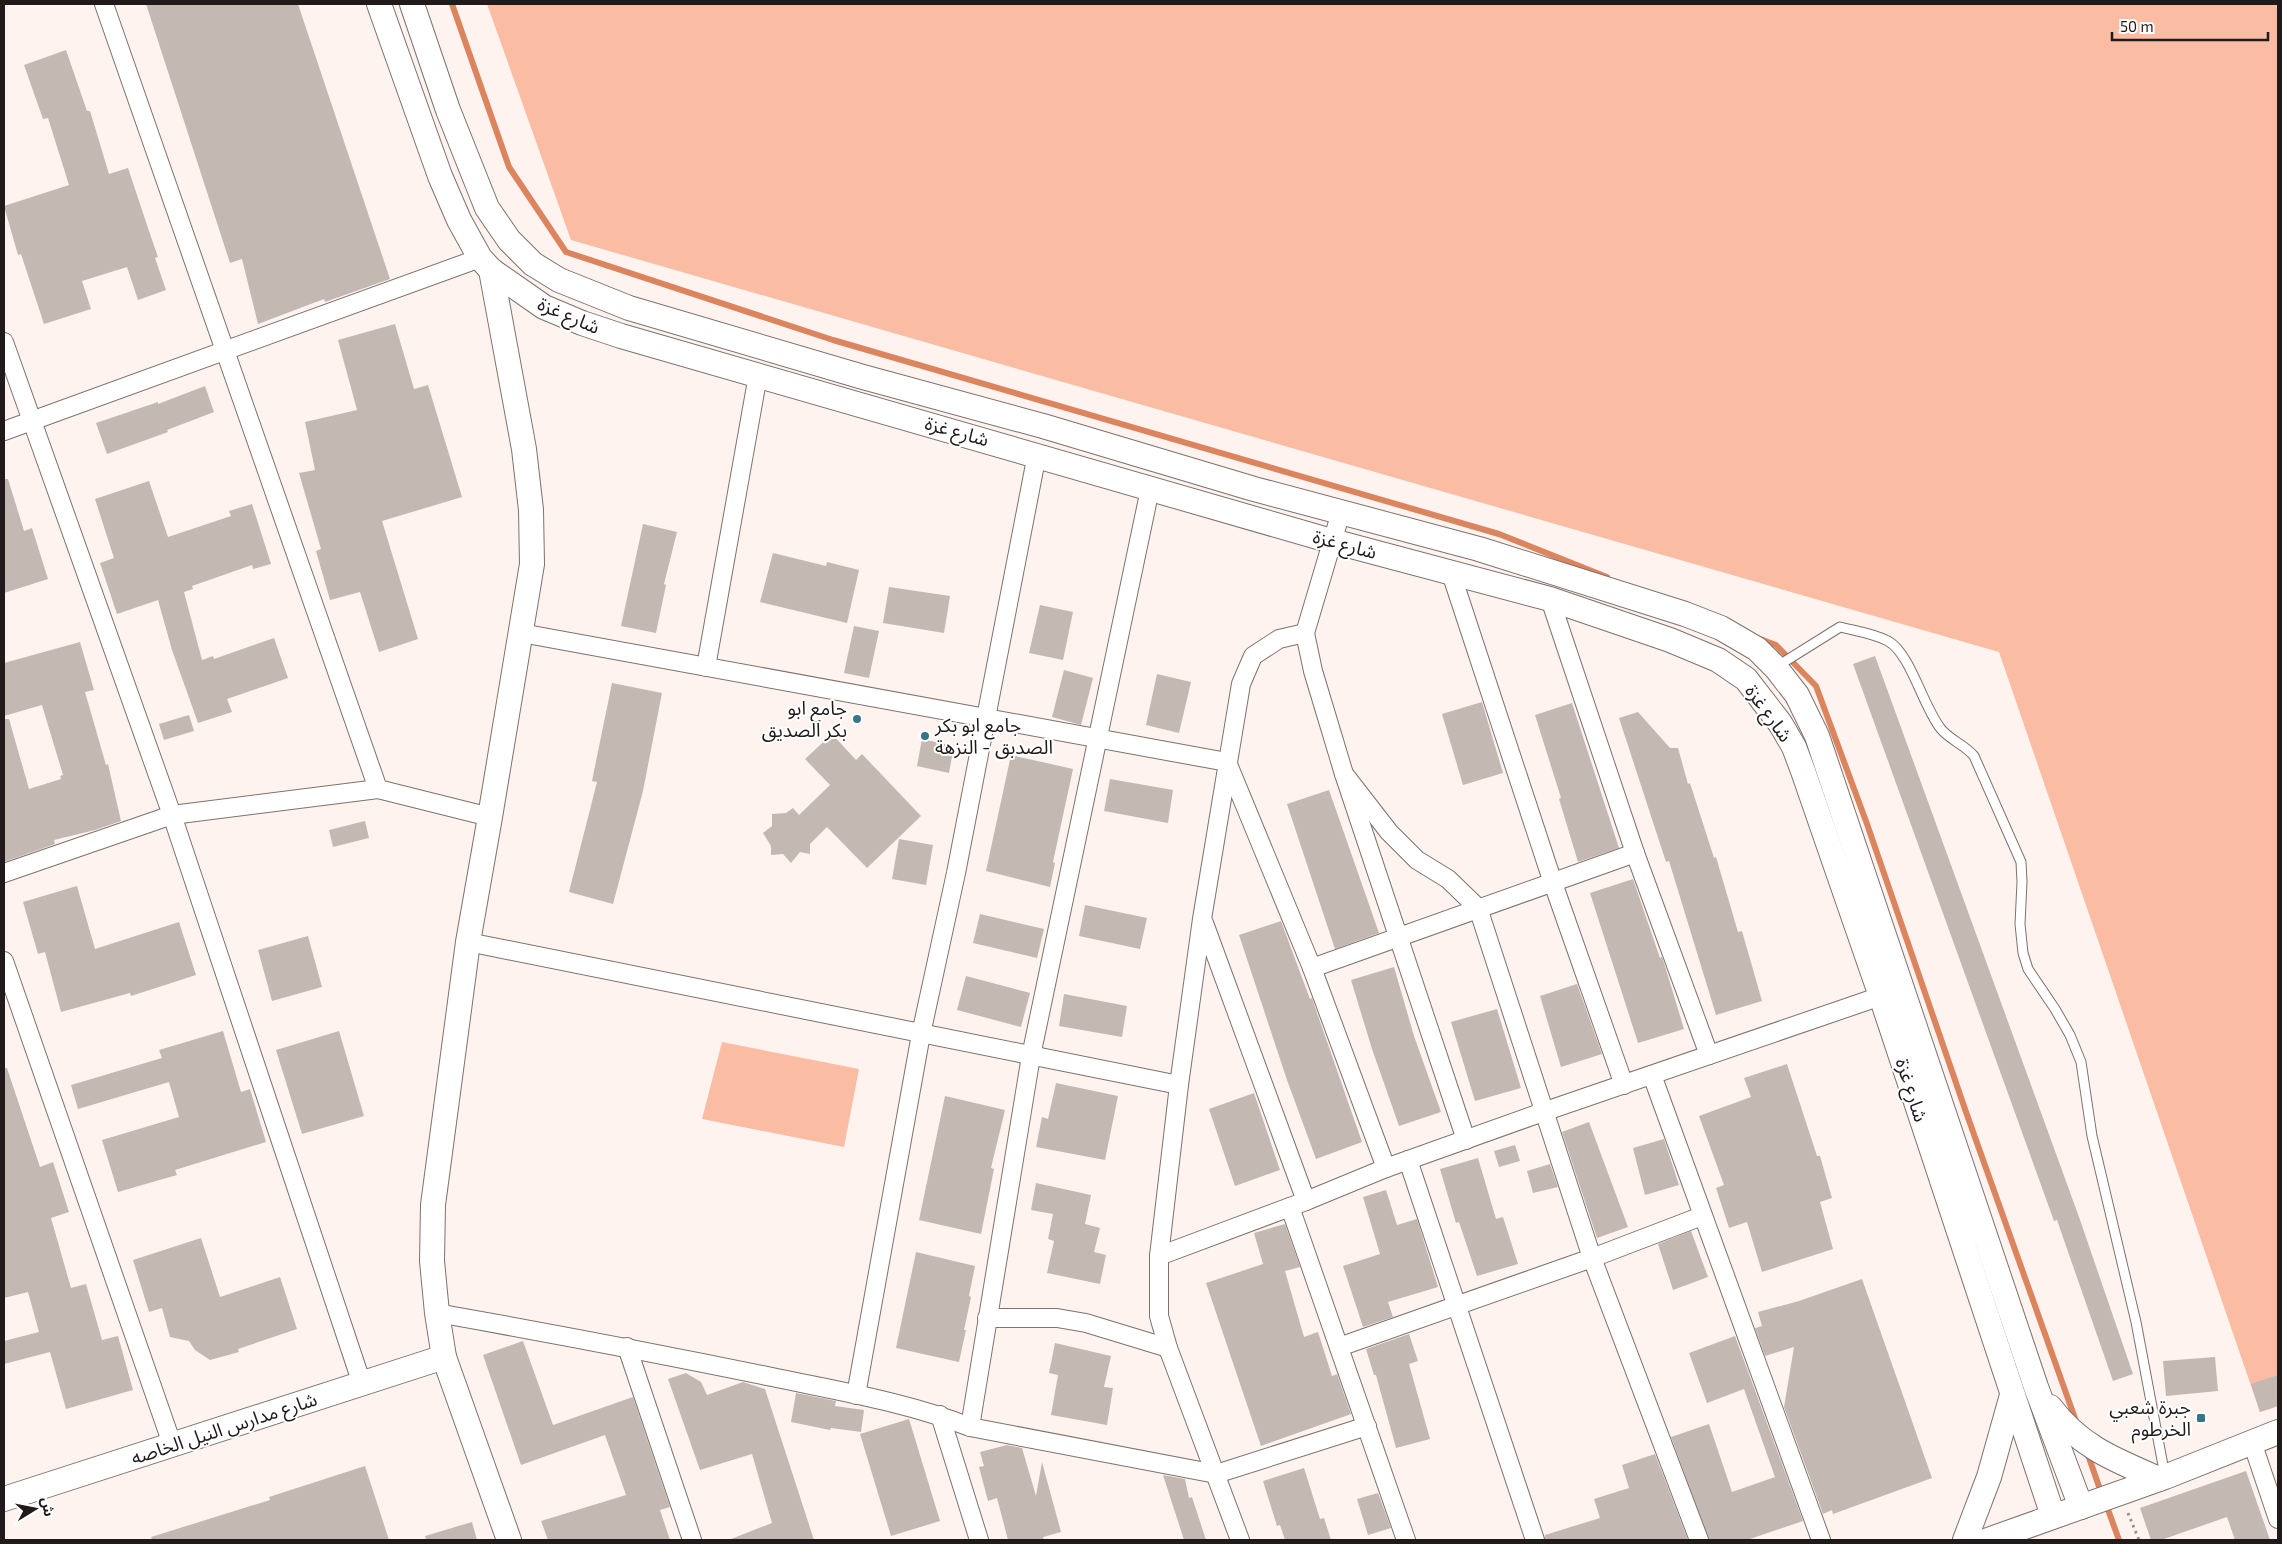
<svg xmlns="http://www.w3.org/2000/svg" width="2282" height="1544" viewBox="0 0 2282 1544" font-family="'Exo 2','Noto Sans Arabic',sans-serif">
<rect width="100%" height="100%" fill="#fef3ef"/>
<g fill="#fabca2">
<path d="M487,4H2278V1406L2260,1412L1999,652L571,240Z"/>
<path d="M722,1042L859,1069L844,1147L702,1119Z"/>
</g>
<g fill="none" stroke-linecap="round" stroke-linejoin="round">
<g stroke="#db845e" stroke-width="6">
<path d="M452,4L509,167L566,252L833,340L1499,534L1607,577"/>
<path d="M1760,639L1776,645L1816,686L1867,824L1966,1112L2077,1424"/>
<path d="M2087,1452L2102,1495"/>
<path d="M2106,1504L2119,1540"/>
</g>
</g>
<g fill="#c4b8b3">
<path d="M146,4H298L390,279L325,302L324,299L258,324L242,259L230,263Z"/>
<path d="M66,50L87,111H90L109,174L128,168L149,231L158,257L155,258L166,290L138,300L127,267L82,281L91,309L44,324L21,254L18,255L4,206L69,185L48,118L43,119L24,65Z"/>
<path d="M395,324L414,389L428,385L462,497L382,521L418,639L379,652L360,592L330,600L316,551L321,549L299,473L315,470L305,422L357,410L338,340Z"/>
<path d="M205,386L214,412L167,430L168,432L107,454L96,423L158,402V404Z"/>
<path d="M4,479H8L24,531L32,528L48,579L4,593Z"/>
<path d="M149,481L168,537L231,516L229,511L252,504L271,564L253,569L252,565L192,586L193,589L184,592L202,660L213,656L214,659L274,638L288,678L227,699L232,712L198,723L172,650L158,600L117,614L100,563L114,558L95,499Z"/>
<path d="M643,524L677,532L664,584L666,585L656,633L621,626Z"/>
<path d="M773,553L826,566L827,562L859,570L847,623L760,602Z"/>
<path d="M889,587L950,596L944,633L883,623Z"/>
<path d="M1040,605L1073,612L1063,660L1029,653Z"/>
<path d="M854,626L879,631L869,678L844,673Z"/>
<path d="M80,642L94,690L85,692L106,765L108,764L121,821L95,830L54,840L55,844L4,862V719H9L29,789L61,779L60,776L63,775L42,705L4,716V663Z"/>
<path d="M1875,656L2079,1217L2133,1374L2113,1381L2057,1220L2054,1221L1853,664Z"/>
<path d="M1064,670L1093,678L1081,725L1052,717Z"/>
<path d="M1157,674L1191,682L1179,733L1146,725Z"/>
<path d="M612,683L662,693L643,791L613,904L569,892L597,782L592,781Z"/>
<path d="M1482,702L1503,773L1463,785L1442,714Z"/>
<path d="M1572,703L1619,848L1578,862L1559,799L1561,798L1535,715Z"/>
<path d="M1638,712L1670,748H1678L1688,784L1690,783L1714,858L1716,857L1738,932L1742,931L1762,1001L1716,1015L1669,861L1666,862L1619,718Z"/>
<path d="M189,715L194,731L164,740L159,724Z"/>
<path d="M832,734L856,760L862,754L921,816L867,868L827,827L810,844V854L800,852L791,863L783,854L771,855V846L763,833L772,826V814L786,813L793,808L799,815L830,785L805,759Z"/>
<path d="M922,739L954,746L949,773L917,766Z"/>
<path d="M1011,755L1073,769L1053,862L1055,863L1050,887L986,871Z"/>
<path d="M1110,779L1173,790L1168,823L1104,811Z"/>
<path d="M1329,790L1379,933L1335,949L1287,804Z"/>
<path d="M365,821L369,838L333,847L329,830Z"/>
<path d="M899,839L933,845L926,885L892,879Z"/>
<path d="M1633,879L1660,958L1662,957L1665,966L1684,1029L1638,1043L1590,893Z"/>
<path d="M77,886L95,949L179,922L196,975L131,996L130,993L61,1012L45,952L38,954L23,902Z"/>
<path d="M1085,905L1147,918L1140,949L1079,936Z"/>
<path d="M980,914L1044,929L1037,958L973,943Z"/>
<path d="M1281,921L1310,999L1312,998L1315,1007L1362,1142L1316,1159L1287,1080L1239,935Z"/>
<path d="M308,936L322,987L272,1001L258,950Z"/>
<path d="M1394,967L1414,1036L1441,1112L1399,1126L1372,1049L1351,980Z"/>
<path d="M966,976L1030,993L1021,1027L957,1010Z"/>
<path d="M1577,984L1602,1054L1561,1067L1540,996Z"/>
<path d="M1064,994L1127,1006L1122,1037L1059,1026Z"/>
<path d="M1497,1009L1521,1088L1475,1101L1451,1022Z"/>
<path d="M223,1031L241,1092L250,1089L266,1142L175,1170L177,1175L118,1192L102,1140L179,1117L169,1082L78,1109L71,1085L162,1058L159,1050Z"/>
<path d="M339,1031L364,1116L302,1134L276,1050Z"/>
<path d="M1787,1064L1817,1156H1820L1832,1198L1820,1202L1833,1249L1762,1272L1747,1222L1729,1228L1716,1188L1724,1185L1699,1116L1751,1097L1744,1078Z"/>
<path d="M4,1068H7L40,1167L53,1162L69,1212L51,1218L71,1288L86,1284L102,1340L118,1336L133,1390L66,1409L50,1352L4,1364V1341L39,1332L28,1292L4,1298Z"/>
<path d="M1056,1083L1118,1096L1105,1160L1036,1147L1042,1117L1048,1119Z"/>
<path d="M1254,1093L1280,1170L1235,1186L1209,1109Z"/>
<path d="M945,1096L1005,1110L991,1168L994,1169L981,1234L919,1220Z"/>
<path d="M1589,1122L1628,1227L1597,1238L1562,1132Z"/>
<path d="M1664,1139L1679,1185L1645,1195L1633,1148Z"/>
<path d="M1515,1145L1520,1161L1499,1167L1494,1151Z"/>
<path d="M1478,1158L1496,1219L1503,1217L1518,1264L1477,1276L1459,1222L1456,1223L1440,1169Z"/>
<path d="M1550,1164L1558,1187L1533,1193L1527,1171Z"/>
<path d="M1036,1183L1091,1195L1085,1224L1100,1228L1094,1252L1106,1255L1100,1284L1047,1273L1054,1241L1048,1239L1053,1214L1031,1210Z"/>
<path d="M1386,1190L1397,1225L1417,1219L1438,1287L1388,1302L1393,1317L1363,1327L1343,1266L1380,1254L1363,1197Z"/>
<path d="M1285,1224L1300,1267L1285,1271L1304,1337L1318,1332L1332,1376L1337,1374L1351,1414L1261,1446L1206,1283L1263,1264L1254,1233Z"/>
<path d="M1691,1231L1708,1277L1673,1290L1658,1244Z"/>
<path d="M201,1238L220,1297L280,1277L297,1329L238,1349L239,1352L210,1360L195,1350L189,1341L170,1337L162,1308L149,1312L133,1260Z"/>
<path d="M916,1252L975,1266L969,1296L971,1297L964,1330H966L959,1362L896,1348Z"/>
<path d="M1862,1279L1932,1478L1833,1514L1832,1510L1823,1514L1784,1407L1794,1347L1765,1356L1755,1328L1762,1326L1758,1312L1799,1301Z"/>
<path d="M1409,1334L1418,1361L1409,1364L1430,1439L1396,1448L1376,1375H1374L1366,1349Z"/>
<path d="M1735,1336L1803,1521L1747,1540H1709L1671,1437L1709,1424L1732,1492L1775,1477L1744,1389L1707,1403L1689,1353Z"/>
<path d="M523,1341L553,1425L633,1397L670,1507L660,1510L670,1540H548L541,1521L626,1495L605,1435L521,1465L483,1355Z"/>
<path d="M1055,1343L1111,1356L1104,1387L1113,1388L1107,1425L1051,1415L1058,1375L1049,1373Z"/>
<path d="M2215,1357L2218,1391L2166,1396L2163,1361Z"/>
<path d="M686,1373L701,1382L707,1395L743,1382L765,1389L814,1540H731V1539L772,1523L752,1454L700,1470L668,1379Z"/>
<path d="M2278,1375V1406L2260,1412L2251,1384Z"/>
<path d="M796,1393L836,1401L835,1406L864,1410L861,1432L831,1428L830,1430L791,1422Z"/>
<path d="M909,1419L940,1521L891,1536L860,1434Z"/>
<path d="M1007,1445L1022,1448L1036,1496L1042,1462L1061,1532L1043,1537L1044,1540H1008L997,1498L988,1501L979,1467L984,1466L980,1452Z"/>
<path d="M1655,1454L1688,1540H1545V1535L1600,1518L1594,1499L1629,1488L1622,1465Z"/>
<path d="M365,1466L389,1540H152L151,1537L270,1500L269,1497Z"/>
<path d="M1304,1468L1320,1519L1324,1518L1331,1540H1285L1280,1525L1277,1526L1263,1481Z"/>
<path d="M2246,1471L2270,1540H2235L2227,1517L2161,1540H2151L2140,1508Z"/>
<path d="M1163,1475L1185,1479L1189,1498L1192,1497L1206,1540H1184Z"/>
<path d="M1378,1493L1391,1528L1368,1535L1357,1499Z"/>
<path d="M472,1522L477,1540H426L425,1536Z"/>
</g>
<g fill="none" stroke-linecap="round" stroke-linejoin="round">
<defs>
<path id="lane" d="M1776,667L1840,627C1856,631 1873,633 1888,641C1911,654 1923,707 1941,729C1950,740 1965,745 1974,756L2021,862L2022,882L2020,924L2023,953L2028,969L2055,1009L2070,1035L2081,1062L2092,1136L2136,1322L2165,1476"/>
<g id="street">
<path d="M104,4L378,789"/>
<path d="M4,342L172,815L362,1384"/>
<path d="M4,431L480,258"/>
<path d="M1341,512L1305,633L1313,671L1344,774L1466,1140"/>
<path d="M1451,573L1553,883L1624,1085"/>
<path d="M1550,599L1635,853L1709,1055"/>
<path d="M521,633L1227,762L1312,968L1386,1168"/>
<path d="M706,667L758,375"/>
<path d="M1344,774L1389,832L1417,860L1448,879L1478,908L1592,1258L1699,1540"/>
<path d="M4,873L172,815L378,789L490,817"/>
<path d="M1204,923L1306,1201"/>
<path d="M468,942L1179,1085"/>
<path d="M4,961L172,1444"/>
<path d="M1312,968L1635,853"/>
<path d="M1652,1075L1821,1540"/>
<path d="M1408,1160L1535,1540"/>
<path d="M1290,1207L1406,1540"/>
<path d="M1159,1256L1306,1201L1386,1168L1543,1112L1881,996"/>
<path d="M437,1313C549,1333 660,1354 772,1377C838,1391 907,1402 970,1427L1216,1474L1367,1426"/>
<path d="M987,1318H1057L1086,1323L1168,1348"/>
<path d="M627,1347L692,1540"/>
<path d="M1339,1347L1592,1258L1702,1216"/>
<path d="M856,1395L921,1034L956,873L1037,454"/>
<path d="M940,1415L979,1540"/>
<path d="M970,1427L1031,1056L1150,489"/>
<path d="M2252,1442L2278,1519"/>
<path d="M1240,1540L1168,1348L1159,1316V1256L1179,1085L1202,919L1241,684L1253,656L1279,639L1305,633"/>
</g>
<g id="secondary">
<path d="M379,4L440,176L459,220L480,258L491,270L544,307L582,323L621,336L1321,538L1550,599L1670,640L1718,660L1746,679L1780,723L1794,747L1803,771L1881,996L2053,1516"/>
<path d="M412,4L448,110L487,208L509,240L533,264L559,280L629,308L863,377L1043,426L1254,489L1479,549L1685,614L1721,628L1757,649L1776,668L1797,695L1817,736L2036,1387L2081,1507"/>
<path d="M491,270L524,449L531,510L532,564L490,817L468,942L433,1205L432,1261L437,1313L444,1357L509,1540"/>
<path d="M2050,1407C2080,1447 2115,1460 2159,1479"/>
<path d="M4,1499L444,1357"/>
<path d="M1965,1540L1989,1477L2012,1395"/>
<path d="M1988,1540L2165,1477L2278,1432"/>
</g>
</defs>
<use href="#lane" stroke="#7d726d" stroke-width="11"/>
<use href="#street" stroke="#7d726d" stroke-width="20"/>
<use href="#secondary" stroke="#7d726d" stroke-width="26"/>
<path stroke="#9c9391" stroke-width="3" stroke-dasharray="2.5 4" stroke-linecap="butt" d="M2128,1513L2139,1540"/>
<use href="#lane" stroke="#fff" stroke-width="9"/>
<use href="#street" stroke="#fff" stroke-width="18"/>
<use href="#secondary" stroke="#fff" stroke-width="24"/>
</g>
<g fill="#36748a" stroke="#fff" stroke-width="2">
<circle cx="857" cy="719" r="5"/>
<circle cx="925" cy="736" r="5"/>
<rect x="2196" y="1413" width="10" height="10" rx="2.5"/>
</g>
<g text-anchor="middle" stroke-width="4" stroke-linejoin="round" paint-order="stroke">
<g font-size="19" fill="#201b1a" stroke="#fff">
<text transform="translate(569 315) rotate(23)" y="7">شارع غزة</text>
<text transform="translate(957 431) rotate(16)" y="7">شارع غزة</text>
<text transform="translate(1345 544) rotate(15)" y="7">شارع غزة</text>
<text transform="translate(1769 713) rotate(54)" y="7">شارع غزة</text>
<text transform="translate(1912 1090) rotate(72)" y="7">شارع غزة</text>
<text transform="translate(224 1428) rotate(-18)" y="7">شارع مدارس النيل الخاصه</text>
</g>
<g font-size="19" fill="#201b1a" stroke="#fff" text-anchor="end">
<text x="847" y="715">جامع ابو<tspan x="847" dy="22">بكر الصديق</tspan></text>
<text x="935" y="732" text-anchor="start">جامع ابو بكر<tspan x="935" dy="22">الصدبق - النزهة</tspan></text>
<text x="2191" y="1414">جبرة شعبي<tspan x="2191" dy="22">الخرطوم</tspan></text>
</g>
</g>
<rect width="2282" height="1544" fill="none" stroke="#201b1a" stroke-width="10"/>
<g transform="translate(35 1509) rotate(80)" stroke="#ffffff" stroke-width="4" paint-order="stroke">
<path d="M0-4L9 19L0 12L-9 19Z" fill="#201b1a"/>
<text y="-8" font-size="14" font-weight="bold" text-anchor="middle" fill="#201b1a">ش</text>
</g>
<path d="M2112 32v8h156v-8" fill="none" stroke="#201b1a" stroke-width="2.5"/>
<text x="2120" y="32" font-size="15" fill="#201b1a" stroke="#ffffff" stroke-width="4" paint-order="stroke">50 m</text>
</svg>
